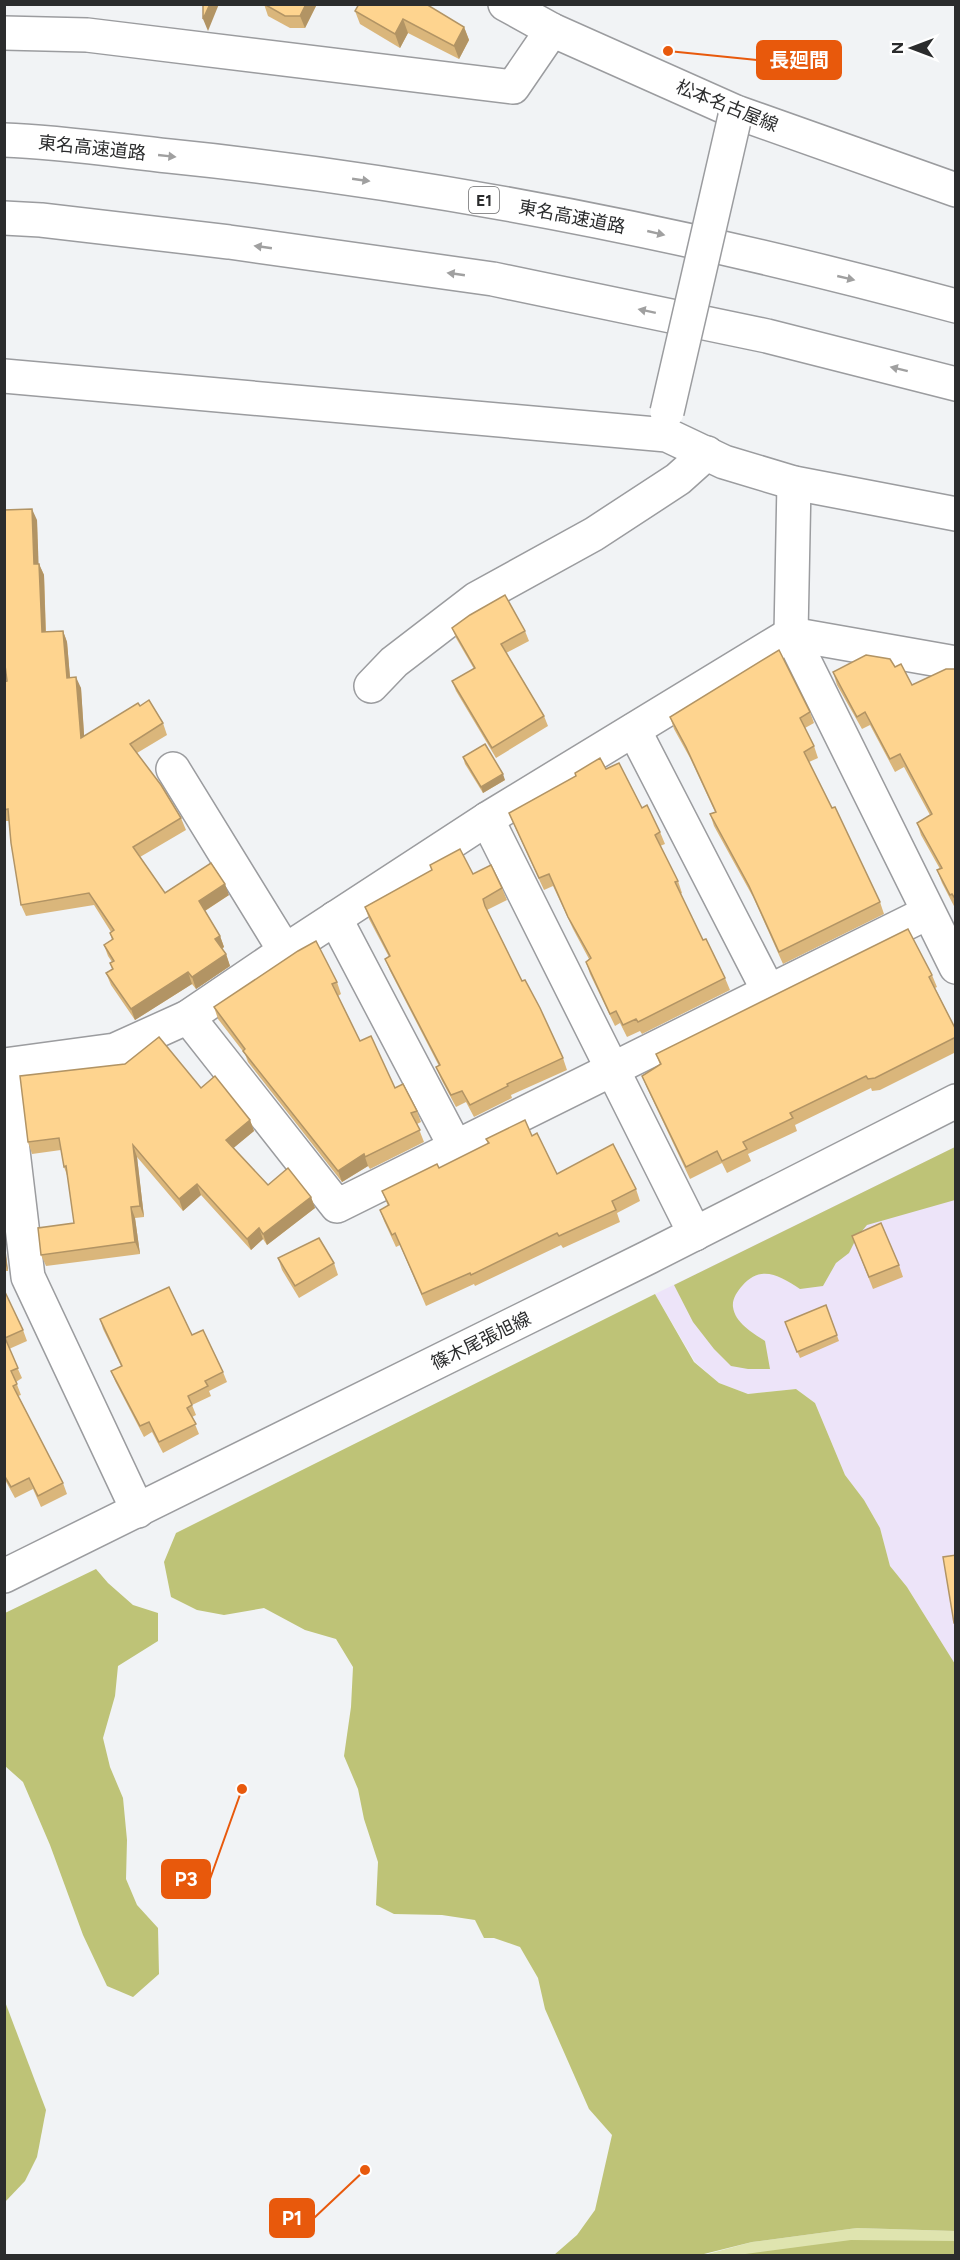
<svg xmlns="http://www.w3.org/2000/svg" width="960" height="2260" viewBox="0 0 960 2260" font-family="Figtree,'Noto Sans JP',sans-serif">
<rect width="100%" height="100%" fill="#f1f3f5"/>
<path fill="#ede4f9" d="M955,1147V1664L907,1587L890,1566L880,1528L864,1500L845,1475L815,1403L796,1389L748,1394L719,1383L695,1362L655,1294Z"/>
<path fill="#dfe4af" d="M857,2228L955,2231V2255L700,2256L752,2242Z"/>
<g fill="#bec377">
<path d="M955,1147V1200L867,1225L857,1237L849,1253L836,1263L823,1286L800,1289C780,1276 761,1264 742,1286C737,1292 732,1299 733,1307C735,1323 753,1333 765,1341L770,1369H748L731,1366L714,1349L693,1322L674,1285Z"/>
<path d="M655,1294L694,1362L719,1383L748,1394L796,1389L815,1403L845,1475L864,1500L880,1528L890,1566L907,1587L955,1664V2231L857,2228L752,2242L700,2255H554L577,2235L595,2210L612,2135L589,2109L545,2009L538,1978L520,1947L494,1938H484L475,1920L442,1915L394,1914L376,1905L378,1862L364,1819L358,1789L344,1756L351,1707L353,1667L336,1639L305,1630L264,1608L224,1615L197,1610L171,1597L164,1562L176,1533Z"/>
<path d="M96,1569L108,1583L133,1605L158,1613V1641L118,1666L115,1696L103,1738L110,1767L123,1798L127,1840L126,1879L137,1905L158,1928L159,1974L133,1997L107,1986L83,1935L50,1845L23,1782L5,1766V1613Z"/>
<path d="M4,1999L46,2110L37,2157L25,2181L5,2202Z"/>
<path d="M851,2240L955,2241V2255H738Z"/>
</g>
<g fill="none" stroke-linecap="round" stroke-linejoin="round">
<defs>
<g id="minor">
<path d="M4,33L87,35L513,87L552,30"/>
<path d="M4,376L667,435L724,462L794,483L956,514"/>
<path d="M794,483L791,634L956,967"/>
<path d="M371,686L394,662L476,599L594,534L678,479L707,453"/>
<path d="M634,730L769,992"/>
<path d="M173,769L285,951"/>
<path d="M487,819L695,1234"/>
<path d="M335,918L456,1148"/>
<path d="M188,1017L337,1206L927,913"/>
<path d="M4,1065L115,1050L188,1017L285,951L487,819L791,634L956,663"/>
<path d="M4,1075L28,1277L138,1511"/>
</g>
<g id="major">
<path d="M505,4L552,30L736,112L956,190"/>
<path d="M4,1576L649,1257L956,1101"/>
</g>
<g id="highway">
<path d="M4,140C59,142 114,150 169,156C435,183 698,236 956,306"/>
<path d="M4,218L41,220L229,242L493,279L767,336L956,384"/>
</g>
</defs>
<use href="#minor" stroke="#9b9c9f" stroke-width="36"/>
<use href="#major" stroke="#9b9c9f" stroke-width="36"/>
<use href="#highway" stroke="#9b9c9f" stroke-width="36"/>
<use href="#minor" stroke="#fff" stroke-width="33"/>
<use href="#major" stroke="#fff" stroke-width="33"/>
<use href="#highway" stroke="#fff" stroke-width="33"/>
<defs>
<path id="minor-bridge" d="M667,412L736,112"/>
</defs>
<use href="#minor-bridge" stroke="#9b9c9f" stroke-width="36" stroke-linecap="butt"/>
<use href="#minor-bridge" stroke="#fff" stroke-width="33"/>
</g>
<g fill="#dab67b">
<path d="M264,4H317L305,28H290L268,16Z"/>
<path d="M355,11L464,27L469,40L459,59L408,33L400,48L360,24Z"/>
<path d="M37,520L38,564H39L44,575L46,632L63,631L67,642L70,678L81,688L84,736L140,706L163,723L167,735L137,753L181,818L186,830L140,857L165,893L229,895L205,911L220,936L224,947L222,949L226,954L230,966L196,989L192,984L135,1020L111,985L106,973L112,969L110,963L112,962L108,956L104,945L112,940L110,933L111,932L94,905L26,916L21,905L9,821H4V682L7,681Z"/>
<path d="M452,628L525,631L529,641L506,653L544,716L548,726L496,758L456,691L452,681L474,669L456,638Z"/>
<path d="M895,667L912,685L956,669V907L955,908L942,883L937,870L940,869L921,835L917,823L930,815L904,767L895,772L870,725L862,729L837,685L833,672Z"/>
<path d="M810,712L814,723L805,728L814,746L818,758L809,762L880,902L884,914L783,964L753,897L714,826L710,814L715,812L690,758L674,729L670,717Z"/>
<path d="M463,757L505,780L483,793L465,764Z"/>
<path d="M606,769L642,808L660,832L665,844L660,846L678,881L682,893L680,894L703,940L725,978L730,990L642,1034L640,1031L627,1037L620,1023L615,1026L590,974L586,962L589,959L573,929L553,886L544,890L514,825L509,813Z"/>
<path d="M430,865L473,874L502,888L507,900L487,910L522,981L563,1058L567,1070L511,1095L512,1098L474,1117L466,1102L456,1107L441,1079L436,1067L439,1066L390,971L385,959L389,957L369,919L365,907L432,870Z"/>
<path d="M932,975L937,987L935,988L956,1030V1052L880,1090L872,1091L871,1088L795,1125L797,1131L748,1154L751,1161L727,1173L722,1163L690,1179L647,1088L642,1076L660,1065L656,1054Z"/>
<path d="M337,982L341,994L338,996L360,1041L395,1088L417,1111L421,1122L417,1124L424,1142L370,1169L368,1166L342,1182L248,1062L245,1054L218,1019L214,1007Z"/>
<path d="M201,1088L250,1120L254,1131L233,1148L268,1185L311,1197L315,1208L267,1245L263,1239L251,1250L201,1195L183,1211L137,1157L144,1217L135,1218L140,1254L46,1266L41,1255L74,1223L68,1178L64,1167L61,1150L32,1154L28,1142Z"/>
<path d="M532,1136L557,1174L636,1189L640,1201L617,1213L620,1222L563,1248L561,1245L475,1286L474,1284L426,1306L400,1245L396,1247L384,1221L380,1210L388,1206L382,1191L439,1168L488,1144L486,1139Z"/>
<path d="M852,1236L899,1265L903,1277L873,1289Z"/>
<path d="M4,1242L8,1271H4Z"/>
<path d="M278,1258L334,1263L338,1275L299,1298L282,1270Z"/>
<path d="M4,1293L23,1330L27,1341L9,1349L22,1378L16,1382L21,1395L18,1396L63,1483L67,1494L41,1507L33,1489L15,1498L4,1478Z"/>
<path d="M826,1305L839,1341L800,1358L785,1322Z"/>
<path d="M100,1319L192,1335L223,1372L227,1382L209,1391L211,1396L192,1405L196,1415L192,1417L199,1434L163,1453L152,1432L144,1437L115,1381L111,1371L121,1366L103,1329Z"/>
</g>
<g fill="#b29464">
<path d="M210,4H219L208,31L203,19Z"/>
<path d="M306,4H317L305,28L300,16Z"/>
<path d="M403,19L408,33L400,48L395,34Z"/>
<path d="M464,27L469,40L459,59L454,46Z"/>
<path d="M32,509L37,520L39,575L34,564Z"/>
<path d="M39,564L44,575L46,644L42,632Z"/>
<path d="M63,631L67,642L71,689L67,678Z"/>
<path d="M76,677L81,688L85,749L81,738Z"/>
<path d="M503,774L505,780L483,793L481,787Z"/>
<path d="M225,884L229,895L203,912L199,901Z"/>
<path d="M220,936L224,947L219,950L215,939Z"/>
<path d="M226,954L230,966L196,989L192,977Z"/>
<path d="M188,972L192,984L135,1020L131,1009Z"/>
<path d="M250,1120L254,1131L230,1151L226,1140Z"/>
<path d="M133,1145L137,1157L144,1217L140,1206Z"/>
<path d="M364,1154L368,1166L342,1182L338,1171Z"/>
<path d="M197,1184L201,1195L183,1211L179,1199Z"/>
<path d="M311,1197L315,1208L267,1245L263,1234Z"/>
<path d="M131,1207L135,1218L140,1254L135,1242Z"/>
<path d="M259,1228L263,1239L251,1250L247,1239Z"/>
<path d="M4,1242L5,1244L8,1271L4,1260Z"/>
</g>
<g fill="#fed48f" stroke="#b29464" stroke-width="1.5">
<path d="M203,4H210L203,19Z"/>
<path d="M264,4H306L300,16H285Z"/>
<path d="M359,4H426L464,27L454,46L403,19L395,34L355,11Z"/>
<path d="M32,509L34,564H39L42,632L63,631L67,678L76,677L81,738L138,703L140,706L149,700L163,723L130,744L161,785L181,818L133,847L165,893L211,863L225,884L199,901L220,936L215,939L226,954L192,977L188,972L131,1009L106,973L113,969L110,963L114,961L104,945L113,939L110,933L114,930L89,893L21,905L11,843L8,809L4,810V682L7,681L4,657V510Z"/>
<path d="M505,595L525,631L501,644L544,716L492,748L452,681L475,668L452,628L470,615Z"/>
<path d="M779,650L810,712L800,718L814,746L804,752L832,808L835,807L880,902L779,952L749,886L710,814L716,812L686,747L670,717Z"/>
<path d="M866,655L890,659L895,667L901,664L912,685L946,669H956V900L952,894L950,895L937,870L942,868L917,823L932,814L900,754L890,759L865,712L857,717L833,672Z"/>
<path d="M485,744L503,774L481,787L463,757Z"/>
<path d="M600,758L606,769L619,763L642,808L647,805L660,832L655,835L678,881L675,882L703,940L706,939L725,978L638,1022L636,1019L623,1025L616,1011L610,1014L586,962L591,958L568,917L549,874L539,878L509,813L576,776L575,773Z"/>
<path d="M460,849L473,874L491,865L502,888L483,899L485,906L522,981L525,980L540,1008L563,1058L507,1084L508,1086L470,1105L462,1091L451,1095L436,1067L440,1065L385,959L390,956L365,907L432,870L430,865Z"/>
<path d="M908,929L932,975L929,977L956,1030V1037L875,1078L868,1079L866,1076L790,1113L793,1118L743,1142L747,1149L722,1161L717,1151L686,1167L642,1076L661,1064L656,1054Z"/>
<path d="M316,941L337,982L332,984L360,1041L371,1036L395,1088L403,1084L417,1111L411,1113L420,1130L365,1157L364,1154L338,1171L243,1051L245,1049L214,1007L298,951Z"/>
<path d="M159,1037L201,1088L215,1076L250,1120L226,1140L268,1185L288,1168L311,1197L263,1234L259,1228L247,1239L197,1184L179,1199L133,1145L140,1206L131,1207L135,1242L41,1255L38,1228L74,1223L66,1166L64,1167L59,1138L28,1142L20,1076L125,1064Z"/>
<path d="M525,1120L532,1136L537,1133L557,1174L613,1144L636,1189L612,1201L616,1210L559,1236L557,1233L471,1275L470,1273L422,1294L395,1233L392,1235L380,1210L389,1205L382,1191L437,1164L439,1168L489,1143L486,1139Z"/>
<path d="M881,1223L899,1265L869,1277L852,1236Z"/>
<path d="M319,1238L334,1263L295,1286L278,1258Z"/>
<path d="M169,1287L192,1335L203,1330L223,1372L205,1381L208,1386L188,1396L192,1405L187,1408L196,1424L159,1442L149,1422L140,1426L111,1371L122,1366L100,1319Z"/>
<path d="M5,1292L23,1330L5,1338L18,1368L11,1371L17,1384L13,1386L63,1483L38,1496L29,1478L11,1487L4,1475V1293Z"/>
<path d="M826,1305L837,1335L797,1352L785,1322Z"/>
<path d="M956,1555V1623H954L943,1557Z"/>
</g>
<defs><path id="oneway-solid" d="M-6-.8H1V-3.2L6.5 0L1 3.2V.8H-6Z" transform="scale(1.5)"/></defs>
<g fill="#a0a0a0">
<use href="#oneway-solid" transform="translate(167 156) rotate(6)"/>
<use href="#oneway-solid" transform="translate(361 180) rotate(8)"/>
<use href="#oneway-solid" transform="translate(656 233) rotate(13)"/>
<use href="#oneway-solid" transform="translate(263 247) rotate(-172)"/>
<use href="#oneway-solid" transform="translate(456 274) rotate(-172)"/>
<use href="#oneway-solid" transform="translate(846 278) rotate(13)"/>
<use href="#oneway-solid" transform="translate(647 311) rotate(-168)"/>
<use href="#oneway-solid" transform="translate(899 369) rotate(-166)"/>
</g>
<g text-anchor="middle" stroke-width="6" stroke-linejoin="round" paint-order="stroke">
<rect fill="#fff" stroke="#6b6b6c" stroke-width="1.5" x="469" y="187" width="30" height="26" rx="4.5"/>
<g font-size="16" font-weight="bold" fill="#2b2c2d">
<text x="484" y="206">E1</text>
</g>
<g font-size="18" fill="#2b2c2d" stroke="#fff">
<text transform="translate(727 106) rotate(22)" y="6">松本名古屋線</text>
<text transform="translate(92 148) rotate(6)" y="6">東名高速道路</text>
<text transform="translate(572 217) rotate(11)" y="6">東名高速道路</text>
<text transform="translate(481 1341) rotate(-26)" y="6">篠木尾張旭線</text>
</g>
</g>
<path fill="none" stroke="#e8590c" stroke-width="2" d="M668 51L757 60M242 1789L210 1879M365 2170L314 2218"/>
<g fill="#e8590c" stroke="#fff" stroke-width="2">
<circle cx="668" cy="51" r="6"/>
<circle cx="242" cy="1789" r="6"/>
<circle cx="365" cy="2170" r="6"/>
</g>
<g fill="#e8590c" stroke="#e8590c" stroke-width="2">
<rect x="757" y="41" width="84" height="38" rx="6"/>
<rect x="162" y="1860" width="48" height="38" rx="6"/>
<rect x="270" y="2199" width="44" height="38" rx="6"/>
</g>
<g font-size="20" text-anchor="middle" font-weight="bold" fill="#fff">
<text x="799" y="67">長廻間</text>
<text x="186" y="1886">P3</text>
<text x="292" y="2225">P1</text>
</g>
<rect width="960" height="2260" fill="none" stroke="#2b2c2d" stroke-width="12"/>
<g transform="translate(912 48) rotate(270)" stroke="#ffffff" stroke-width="4.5" paint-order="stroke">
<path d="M0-4.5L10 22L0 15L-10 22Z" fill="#2b2c2d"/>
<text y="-9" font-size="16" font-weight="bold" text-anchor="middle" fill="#2b2c2d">N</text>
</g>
</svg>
